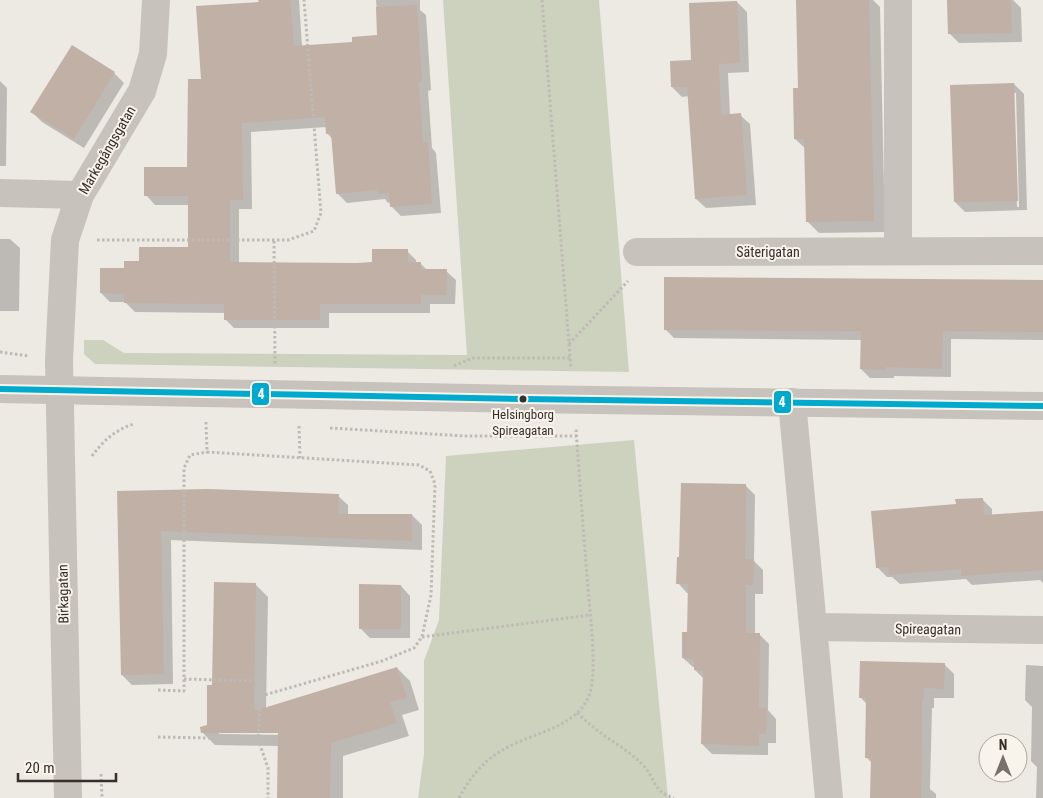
<svg xmlns="http://www.w3.org/2000/svg" width="1043" height="798" viewBox="0 0 1043 798" font-family="'Roboto Condensed',sans-serif">
<rect width="100%" height="100%" fill="#ede9e3"/>
<g fill="#cdd2be">
<path d="M443,0H599L629,372L95,364L84,354V340H103L124,353L467,355Z"/>
<path d="M634,440L668,798H418L424,754V661L439,620L446,456Z"/>
</g>
<g fill="#0003" fill-rule="evenodd">
<path d="M260,0H299L302,46L353,43L379,37L376,0H420V10L426,15L431,90L428,91L432,148L436,153L441,213L401,216L392,207L391,202L388,203L385,199L347,203L337,193L333,140L327,133V127L251,132L252,209H239V263H373L407,251L416,260V263H420L428,271H446L456,280L455,304H430V313H329V328H234L225,319V313L135,312L125,302H110L101,293L126,269L140,262L189,248V205H155L146,195L189,168L203,80L260,3Z"/>
<path d="M797,0H873L880,7L885,232L819,233L808,222L806,149L795,139L799,89Z"/>
<path d="M948,0H1013L1021,8L1022,42L959,43L949,33Z"/>
<path d="M737,2L747,12L749,72L728,73L730,115H740L750,124L756,205L706,208L696,199L689,96L682,97L672,87Z"/>
<path d="M114,73L124,83L84,148L42,122L32,112Z"/>
<path d="M0,81L7,88L6,166H0Z"/>
<path d="M1014,84L1024,94L1027,210L965,212L955,202ZM1013,93H1016L1019,207H1017Z"/>
<path d="M0,239H10L20,248L19,311H0Z"/>
<path d="M1043,282V340L951,339V377L894,376V378H870L861,369L862,340L674,338L665,329Z"/>
<path d="M745,485L755,495L754,561L763,570V594H755V634H759L769,644L768,710L776,719V743H768V755L712,754L702,744L704,679L695,670V667H693L683,658L688,634L690,593H687L678,583Z"/>
<path d="M118,492L338,496L348,505V515H412L422,525V550L171,540L173,684L132,685L122,675Z"/>
<path d="M982,499L992,509V516L1043,512V583L1040,580L972,585L966,579L900,584L892,577H887L877,567L957,505Z"/>
<path d="M255,584L268,597L266,708L397,668L410,681L419,710L402,715L409,736L343,756V798H279V746L215,745L202,732L208,726L214,686ZM219,732H284V735L219,734Z"/>
<path d="M401,586L410,596V638H370L360,628Z"/>
<path d="M944,664L954,674V698H934V708H932L930,789L936,794V798H871L872,763L866,757L867,704L861,698Z"/>
<path d="M1026,665L1043,666V798H1036L1037,767L1031,761L1032,707L1025,700Z"/>
</g>
<g fill="#c0b0a6">
<path d="M258,0H290L294,46L352,42V37L377,35L376,7L417,5L422,81L419,82L423,143L428,142L432,204L390,207L389,193L378,194L377,190L336,194L331,133L326,134L325,117L242,123L243,200H230V262L357,263L372,262V249H408V262H421V269H447L446,295H421V304H320V320H224V304L124,303V294L100,293V268H124V261H139V247H188V196H144V167H187L188,79H201L196,6L259,2Z"/>
<path d="M796,0H869L874,221L806,222L804,139H794L793,88H798Z"/>
<path d="M947,0H1011L1012,33L948,34Z"/>
<path d="M737,1L740,63L719,64L721,115L741,113L747,195L695,199L687,87H671L670,61L691,60L689,3Z"/>
<path d="M72,45L115,72L74,139L30,112Z"/>
<path d="M1014,83L1018,201L954,202L950,85Z"/>
<path d="M664,277L1043,280V332L943,331L942,369L886,367V370L860,369L861,331L664,330Z"/>
<path d="M681,483L746,484L745,559H754L753,585H746V633H760L759,708H767L766,734H759V746L701,744L703,671L694,670V659L682,658V632H687L688,584H676L677,557H679Z"/>
<path d="M208,489L339,494L338,514H412V541L161,531L164,674L121,675L117,491Z"/>
<path d="M983,498L984,515L1043,511V570L961,576V569L889,575L888,567L876,568L871,511L956,504L955,499Z"/>
<path d="M214,582L256,583L254,711L397,667L407,698L390,702L397,723L331,743L330,798H277L278,733H201L200,727L207,725V685H212Z"/>
<path d="M359,584L401,585V629H359Z"/>
<path d="M860,661L945,663L944,689L924,688V699H922L921,798H870L871,758H865L866,698H859Z"/>
</g>
<g fill="none" stroke-linecap="round" stroke-linejoin="round">
<g stroke="#bfbab5" stroke-width="3" stroke-dasharray="2.5 2.5" stroke-linecap="butt">
<path d="M542,0L571,369"/>
<path d="M97,240H288L314,231L321,213L304,0"/>
<path d="M274,241L275,365"/>
<path d="M569,344L628,281"/>
<path d="M0,352L29,356"/>
<path d="M454,366L472,358H570"/>
<path d="M206,422L207,452L419,465L430,471L435,484L431,595L422,637L414,648L382,661L261,696L258,739L268,768V798"/>
<path d="M299,426L300,458"/>
<path d="M330,428L465,436H577"/>
<path d="M92,456C102,442 116,429 134,424"/>
<path d="M422,637L590,615"/>
<path d="M184,679L259,681L261,696"/>
<path d="M158,690L184,691V468L190,455L207,452"/>
<path d="M577,713C586,721 595,729 605,736C618,745 631,753 643,765C655,778 653,792 674,798"/>
<path d="M158,737L258,739"/>
<path d="M101,774L102,798"/>
<path d="M459,798C474,770 491,753 521,741C539,733 557,729 572,717C582,710 588,701 591,689C596,664 591,625 589,599C584,542 580,485 576,429"/>
</g>
<g stroke="#c7c2bc" stroke-width="28">
<path d="M0,193L80,195"/>
<path d="M898,251V0"/>
<path d="M637,252L1043,251"/>
<path d="M0,389L523,399L1043,406"/>
<path d="M792,402L829,798"/>
<path d="M814,627L1043,630"/>
<path d="M68,798L59,360L65,240L80,195L142,91L153,54L156,0"/>
</g>
<defs>
<path id="bus-1" d="M0,389L523,399L1043,406"/>
</defs>
<use href="#bus-1" stroke="#f9f4eb" stroke-width="10"/>
<use href="#bus-1" stroke="#00a9ce" stroke-width="6"/>
</g>
<circle fill="#372f2a" stroke="#f9f4eb" stroke-width="2" cx="523" cy="399" r="4.5"/>
<g text-anchor="middle" stroke-width="4" stroke-linejoin="round" paint-order="stroke">
<g font-size="13" fill="#372f2a" stroke="#f9f4eb">
<text x="523" y="419">Helsingborg<tspan x="523" dy="16">Spireagatan</tspan></text>
</g>
<g font-size="14" fill="#372f2a" stroke="#f9f4eb">
<text transform="translate(107 150) rotate(-60)" y="5">Markegångsgatan</text>
<text x="768" y="257">Säterigatan</text>
<text transform="translate(63 594) rotate(-91)" y="5">Birkagatan</text>
<text transform="translate(928 629) rotate(1)" y="5">Spireagatan</text>
</g>
</g>
<g stroke="#f9f4eb" stroke-width="2">
<rect x="251" y="382" width="19" height="24" rx="5" fill="#00a9ce"/>
<rect x="773" y="390" width="19" height="24" rx="5" fill="#00a9ce"/>
</g>
<g font-size="14" text-anchor="middle" font-weight="bold" fill="#fff">
<text x="261" y="399">4</text>
<text x="782" y="407">4</text>
</g>
<g transform="translate(1003 758)"><circle r="24" fill="#f9f4eb" stroke="#aba59e"/>
<path d="M0-4L9 19L0 12L-9 19Z" fill="#77706b"/>
<text y="-8" font-size="14" font-weight="bold" text-anchor="middle" fill="#372f2a">N</text>
</g>
<path d="M18 773v8h98v-8" fill="none" stroke="#372f2a" stroke-width="2.5"/>
<text x="25" y="773" font-size="15" fill="#372f2a" stroke="#f9f4eb" stroke-width="4" paint-order="stroke">20 m</text>
</svg>
